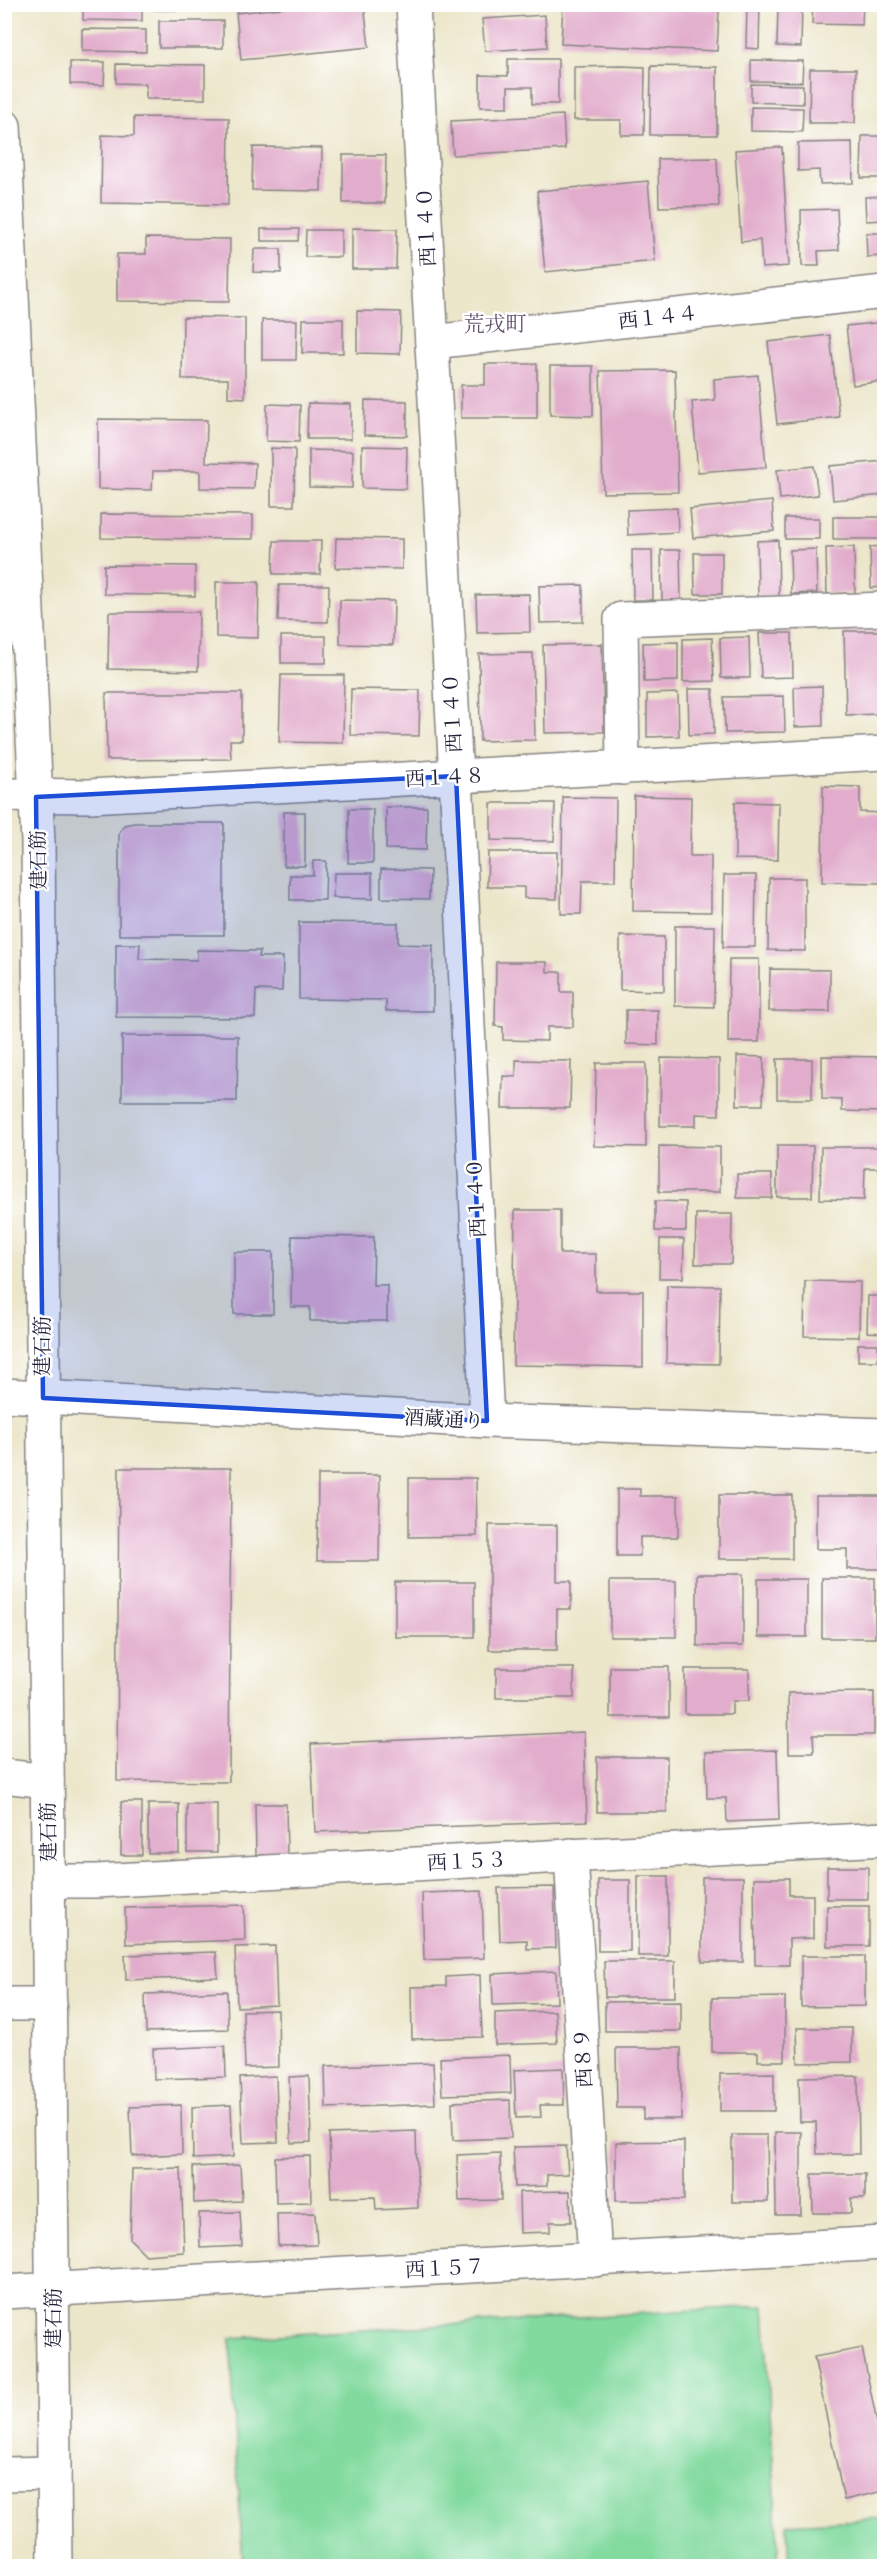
<svg xmlns="http://www.w3.org/2000/svg" width="889" height="2571" viewBox="0 0 889 2571" font-family="'EB Garamond','Noto Serif JP',serif">
<rect width="100%" height="100%" fill="#fff"/>
<filter id="ink" filterUnits="userSpaceOnUse"><feTurbulence type="fractalNoise" baseFrequency=".0167" numOctaves="2"/><feDisplacementMap in="SourceGraphic" scale="12" xChannelSelector="R" yChannelSelector="G"/><feConvolveMatrix kernelMatrix="1 2 1 2 8 2 1 2 1" color-interpolation-filters="sRGB"/></filter>
<filter id="wash" filterUnits="userSpaceOnUse"><feTurbulence type="fractalNoise" baseFrequency=".008" numOctaves="4" result="noise"/><feDisplacementMap in="SourceGraphic" scale="24" xChannelSelector="R" yChannelSelector="G"/><feGaussianBlur stdDeviation="1.35" result="paint"/><feColorMatrix in="noise" values="0 0 0 0 0 0 0 0 0 0 0 0 0 0 0 0 0 1.4 0 .05"/><feComposite in="paint" operator="in"/></filter>
<g filter="url(#wash)">
<rect width="100%" height="100%" fill="#ece6ca"/>
<g fill="#82da9f" stroke="#527e6d" stroke-width="1.5">
<path d="M764,2306L779,2566H243L230,2338Z"/>
<path d="M884,2519V2566H789L787,2524Z"/>
</g>
<g id="blocks">
<g fill="#e2adcc">
<path d="M83,4H142V21L83,20Z"/>
<rect x="155" y="4" width="25" height="6"/>
<path d="M318,4H364L369,47L241,60L236,13Z"/>
<path d="M563,4L719,10L717,51L561,44Z"/>
<path d="M747,4H760L759,49L746,48Z"/>
<path d="M778,4H802L801,47L777,46Z"/>
<path d="M813,4H863L862,25L812,24Z"/>
<path d="M880,8H884V51H879Z"/>
<path d="M545,15L547,47L485,51L482,19Z"/>
<rect x="159" y="21" width="64" height="27"/>
<path d="M82,29L146,30V52L82,51Z"/>
<path d="M508,59H558V104H532V87H508V107H480V75L508,76Z"/>
<path d="M751,60L803,61L802,82L751,81Z"/>
<path d="M70,62H105L104,85L70,84Z"/>
<path d="M116,64L205,65V99H146V84L116,83Z"/>
<path d="M621,66L645,67L644,135H621V120H574V67Z"/>
<path d="M651,66L717,67V135H650Z"/>
<path d="M810,69H856L855,123H809Z"/>
<path d="M751,84L803,85V104L751,102Z"/>
<path d="M751,107L803,108L802,132L751,131Z"/>
<path d="M563,115L565,149L453,155L451,121Z"/>
<path d="M134,117L229,118L228,205L101,203L102,135L134,136Z"/>
<path d="M862,136H884V178H861Z"/>
<path d="M852,142L853,183L820,184L819,170L798,171V143Z"/>
<path d="M253,147L322,148L321,191L252,190Z"/>
<path d="M782,147L789,266L762,268L760,240L741,242L735,150Z"/>
<path d="M343,155H386L385,203H343Z"/>
<path d="M717,158L719,206L659,207L658,159Z"/>
<path d="M648,181L655,261L545,272L537,191Z"/>
<path d="M884,196V220L866,221L865,197Z"/>
<path d="M837,209L839,250L818,251L819,266H802L801,210Z"/>
<path d="M352,228L397,229L396,269H352Z"/>
<path d="M261,229H299L298,241H261Z"/>
<path d="M306,230H341V257H305Z"/>
<path d="M866,233H884V256L867,257Z"/>
<path d="M146,238L230,239L229,302L117,301V254H146Z"/>
<path d="M254,249H281V273L253,272Z"/>
<path d="M357,311L401,312L400,354L357,353Z"/>
<path d="M183,317L245,318V398L228,397V379H182Z"/>
<path d="M303,319H343V353H302Z"/>
<path d="M262,320H297L296,360H262Z"/>
<path d="M884,322V381L853,385L846,326Z"/>
<path d="M830,335L839,417L777,424L768,342Z"/>
<path d="M485,364H537V418H461V385H485Z"/>
<path d="M550,366H593V416L550,415Z"/>
<path d="M675,370L678,492L603,493L600,371Z"/>
<path d="M758,375L766,467L698,472L692,402L715,400L714,379Z"/>
<path d="M365,400L407,401V436L364,435Z"/>
<path d="M308,403L351,404V439H307Z"/>
<path d="M267,404L300,405L299,442L266,441Z"/>
<path d="M98,419L207,420L206,462L255,463L254,489L200,488V471H153L152,490L98,489Z"/>
<path d="M362,446L407,447L406,489L362,488Z"/>
<path d="M271,448L295,449L294,506H271Z"/>
<path d="M309,450L353,451L352,488L309,487Z"/>
<path d="M884,461V495L833,500L830,466Z"/>
<path d="M814,466L818,495L780,499L777,470Z"/>
<path d="M772,501L774,531L693,538L690,509Z"/>
<path d="M677,508L678,532L628,535L627,510Z"/>
<path d="M101,514L253,515V539L101,538Z"/>
<rect x="833" y="517" width="51" height="22"/>
<rect x="785" y="518" width="34" height="21"/>
<path d="M336,538L402,539V569L335,568Z"/>
<path d="M778,540L779,597L758,598L757,541Z"/>
<path d="M274,541H321L320,574H273Z"/>
<path d="M884,546V587L871,588L870,547Z"/>
<path d="M854,547L855,593L827,594L826,548Z"/>
<path d="M816,549L817,593L791,594L790,550Z"/>
<path d="M632,550H652L653,600H633Z"/>
<path d="M661,550H680L681,600L662,601Z"/>
<path d="M694,553H722V594H695Z"/>
<path d="M104,565L195,566V596L104,594Z"/>
<path d="M216,582H259L258,638L216,637Z"/>
<path d="M279,585H329L328,622L278,621Z"/>
<path d="M583,585V622L540,623L539,586Z"/>
<path d="M529,594L530,632L477,633L476,595Z"/>
<path d="M340,600L394,601L393,645L340,644Z"/>
<path d="M109,612H199L198,671L108,669Z"/>
<path d="M844,631H884V714L846,715Z"/>
<path d="M759,633H792L793,677L761,678Z"/>
<rect x="281" y="636" width="45" height="27"/>
<path d="M749,637L750,678H721L720,638Z"/>
<path d="M712,638L714,681L683,682V639Z"/>
<path d="M678,642V681L644,682L643,643Z"/>
<path d="M602,644L604,732L545,733L543,645Z"/>
<path d="M533,653L535,740L480,741L479,654Z"/>
<path d="M281,675H344L343,743L279,742Z"/>
<path d="M822,686L823,726L795,727L794,687Z"/>
<path d="M351,689L420,690L419,736L350,735Z"/>
<path d="M688,689H713L714,734L689,735Z"/>
<path d="M106,693H242V740H230L231,759L107,760Z"/>
<path d="M678,693L679,736L647,737V694Z"/>
<path d="M784,696L785,732L725,733L724,697Z"/>
<path d="M823,786L860,787V812L884,813L882,883L822,882Z"/>
<path d="M634,796L691,797L690,856H711V912L633,911Z"/>
<path d="M563,797L616,798L615,881H582L581,914H561Z"/>
<path d="M735,802L779,803L778,860L735,859Z"/>
<path d="M491,803H555L554,841L491,840Z"/>
<path d="M386,807H427L426,850L386,849Z"/>
<path d="M349,809H373V863H348Z"/>
<rect x="284" y="812" width="21" height="54"/>
<path d="M134,823H224V935H119V833L124,825Z"/>
<path d="M488,852H557V899L524,898V887H487Z"/>
<path d="M313,861H326L325,900H290V875H313Z"/>
<path d="M381,869L430,870L429,899L381,898Z"/>
<path d="M334,873H372V899L333,898Z"/>
<path d="M724,875H756L755,947H723Z"/>
<path d="M769,878H805V951L768,950Z"/>
<path d="M299,922L398,923V944L433,945V1011H386V1000L299,999Z"/>
<path d="M675,926H715L714,1007L675,1006Z"/>
<path d="M620,936L664,937V991L620,990Z"/>
<path d="M116,944H140L139,959L197,960V950L260,951L259,957H283L282,991L256,990L255,1018L116,1017Z"/>
<path d="M729,959H759V1042H728Z"/>
<path d="M496,962H547V972H561V992H573V1027H547V1041L503,1040V1027L495,1026Z"/>
<path d="M770,969L830,970V1012L769,1011Z"/>
<path d="M626,1010H658V1045L626,1044Z"/>
<path d="M122,1036H238L237,1101H122Z"/>
<path d="M737,1056L764,1057L763,1105H737Z"/>
<path d="M822,1056L884,1057V1112L842,1111V1100L822,1099Z"/>
<path d="M661,1058L719,1059V1115L696,1114V1126H660Z"/>
<rect x="777" y="1059" width="35" height="40"/>
<path d="M516,1060L571,1061L570,1108H502L503,1076L516,1077Z"/>
<path d="M596,1063H646V1147L594,1146Z"/>
<path d="M659,1146L720,1147V1192H659Z"/>
<path d="M777,1146H813L812,1197H777Z"/>
<path d="M821,1147H884V1168H865L864,1200L820,1199Z"/>
<rect x="737" y="1174" width="35" height="24"/>
<path d="M655,1201L686,1202V1231H655Z"/>
<path d="M515,1210H560V1254H596V1291H643V1367L513,1365Z"/>
<path d="M696,1214H732L731,1264H695Z"/>
<path d="M292,1236L374,1237L373,1285H387V1321H310V1307H291Z"/>
<path d="M660,1239H684L683,1278H659Z"/>
<rect x="234" y="1252" width="39" height="62"/>
<path d="M805,1281L860,1282L859,1337L804,1336Z"/>
<path d="M667,1285L720,1286L719,1364L666,1363Z"/>
<path d="M868,1296H883L882,1333L867,1332Z"/>
<rect x="858" y="1344" width="20" height="17"/>
<path d="M119,1468H231L229,1782L117,1781Z"/>
<path d="M318,1475H380L379,1561H317Z"/>
<path d="M409,1478H476L477,1536L409,1537Z"/>
<path d="M617,1489H640V1496H678V1537H640V1556H617Z"/>
<rect x="719" y="1495" width="73" height="64"/>
<path d="M816,1496H881V1569H847V1549H816Z"/>
<path d="M489,1525H557V1581H571V1609H557V1650H489Z"/>
<rect x="697" y="1574" width="46" height="72"/>
<rect x="822" y="1578" width="53" height="60"/>
<rect x="758" y="1579" width="49" height="58"/>
<rect x="610" y="1581" width="66" height="56"/>
<rect x="395" y="1582" width="79" height="55"/>
<rect x="610" y="1667" width="59" height="50"/>
<rect x="496" y="1668" width="78" height="30"/>
<path d="M685,1669H749V1701H732V1714H685Z"/>
<path d="M874,1692V1735H813L814,1753H789L788,1693Z"/>
<path d="M584,1732L587,1821L315,1832L311,1744Z"/>
<path d="M777,1750L779,1820L727,1822L726,1798H707L706,1752Z"/>
<rect x="597" y="1757" width="70" height="55"/>
<rect x="121" y="1802" width="21" height="53"/>
<rect x="148" y="1804" width="31" height="49"/>
<rect x="187" y="1804" width="30" height="48"/>
<path d="M255,1804H286L287,1855H256Z"/>
<rect x="827" y="1867" width="41" height="32"/>
<rect x="638" y="1876" width="30" height="80"/>
<rect x="702" y="1877" width="41" height="85"/>
<path d="M754,1878H789V1895H813V1938L789,1939V1965H755Z"/>
<rect x="598" y="1880" width="32" height="71"/>
<path d="M554,1887L556,1948L527,1949V1940L500,1941L498,1888Z"/>
<path d="M482,1891L484,1958L424,1960L422,1893Z"/>
<path d="M244,1905L245,1940L126,1944L125,1908Z"/>
<rect x="827" y="1906" width="42" height="40"/>
<path d="M275,1946L277,2005L237,2007L235,1947Z"/>
<path d="M216,1952L218,1977L126,1980L125,1955Z"/>
<path d="M801,1956H865V2006L801,2007Z"/>
<path d="M604,1961H675V1997H605Z"/>
<path d="M556,1971L557,2003L493,2005L492,1974Z"/>
<path d="M480,1975L482,2037L412,2039L411,1987L446,1986V1977Z"/>
<path d="M227,1991L228,2029L146,2032L145,1994Z"/>
<path d="M785,1997V2061H758V2052H712V1998Z"/>
<path d="M681,2001V2031H605V2002Z"/>
<path d="M278,2010L279,2067L245,2068L243,2011Z"/>
<path d="M555,2011L557,2043L495,2045V2013Z"/>
<path d="M797,2028H852V2062L798,2063Z"/>
<path d="M225,2046L226,2077L154,2079L153,2049Z"/>
<path d="M616,2048H681V2119H643V2108H617Z"/>
<path d="M510,2055L511,2093L442,2095L440,2058Z"/>
<path d="M433,2063L435,2104L326,2108L325,2066Z"/>
<path d="M563,2068L564,2105H540L541,2117L516,2118L514,2070Z"/>
<path d="M774,2073V2111H720V2074Z"/>
<path d="M276,2076L278,2142L243,2143L240,2078Z"/>
<path d="M309,2076L311,2142L291,2143L289,2077Z"/>
<path d="M858,2076L859,2154H817L816,2122H800L799,2077Z"/>
<path d="M510,2100L511,2138L453,2140L452,2102Z"/>
<path d="M181,2105L182,2154L132,2156L130,2107Z"/>
<path d="M231,2105L233,2157L193,2159L192,2107Z"/>
<path d="M416,2131L418,2208L376,2210L375,2197L331,2198L329,2134Z"/>
<path d="M775,2132H801V2215H776Z"/>
<path d="M732,2135H767L768,2202H732Z"/>
<path d="M684,2141V2200L616,2201V2142Z"/>
<path d="M566,2146L568,2174L547,2175V2186L515,2187L513,2147Z"/>
<path d="M500,2153L501,2200L459,2201L457,2155Z"/>
<path d="M310,2156L311,2202L276,2203L275,2157Z"/>
<path d="M240,2165L242,2201L194,2203L193,2167Z"/>
<path d="M181,2168L184,2252L146,2255L130,2239L132,2169Z"/>
<path d="M812,2174H865V2198H851V2213H813Z"/>
<path d="M570,2191L571,2222H550V2232L520,2233L519,2192Z"/>
<path d="M240,2212L242,2246L200,2248L199,2213Z"/>
<path d="M315,2213L317,2245L278,2246L277,2214Z"/>
<path d="M862,2348L884,2458V2491L844,2500L814,2357Z"/>
</g>
</g>
</g>
<g filter="url(#ink)">
<use href="#blocks" fill-opacity="0" stroke="#878482" stroke-width="1.5"/>
<g fill="none" stroke-linecap="round" stroke-linejoin="round">
<defs>
<g id="minor">
<path d="M413,4L456,776L487,1421"/>
<path d="M432,342L884,292"/>
<path d="M623,768L621,619L884,609"/>
<path d="M4,795L89,796L884,753"/>
<path d="M4,1776L47,1781"/>
<path d="M571,1855L595,2260"/>
<path d="M4,2004H50"/>
<path d="M4,2292L884,2243"/>
<path d="M4,2474L54,2473"/>
</g>
<g id="tertiary">
<path d="M4,126L38,842L55,2566"/>
<path d="M4,1395L487,1421L884,1435"/>
<path d="M49,1881H96L884,1839"/>
</g>
</defs>
<use href="#minor" stroke="#878482" stroke-width="36"/>
<use href="#tertiary" stroke="#878482" stroke-width="36"/>
<use href="#minor" stroke="#fff" stroke-width="33"/>
<use href="#tertiary" stroke="#fff" stroke-width="33"/>
</g>
</g>
<path fill="#1d4ed8" fill-opacity="0.2" stroke="#1d4ed8" stroke-width="4.5" stroke-linejoin="round" d="M456,776L487,1421L43,1398L36,797Z"/>
<g text-anchor="middle" stroke-width="5" stroke-linejoin="round" paint-order="stroke">
<g font-size="20" fill="#22223b" stroke="#fff">
<text transform="translate(426 227) rotate(-93)" y="7">西１４０</text>
<text transform="translate(658 317) rotate(-6)" y="7">西１４４</text>
<text transform="translate(452 713) rotate(-93)" y="7">西１４０</text>
<text transform="translate(445 777) rotate(-3)" y="7">西１４８</text>
<text transform="translate(38 860) rotate(-91)" y="7">建石筋</text>
<text transform="translate(476 1198) rotate(-93)" y="7">西１４０</text>
<text transform="translate(42 1346) rotate(-90)" y="7">建石筋</text>
<text transform="translate(444 1419) rotate(3)" y="7">酒蔵通り</text>
<text transform="translate(48 1832) rotate(-91)" y="7">建石筋</text>
<text transform="translate(467 1861) rotate(-3)" y="7">西１５３</text>
<text transform="translate(583 2058) rotate(-93)" y="7">西８９</text>
<text transform="translate(445 2268) rotate(-3)" y="7">西１５７</text>
<text transform="translate(53 2318) rotate(-90)" y="7">建石筋</text>
</g>
<g font-size="21" fill="#65536e" stroke="#fff">
<text x="495" y="331">荒戎町</text>
</g>
</g>
<rect width="889" height="2571" fill="none" stroke="#fff" stroke-width="24"/>
</svg>
